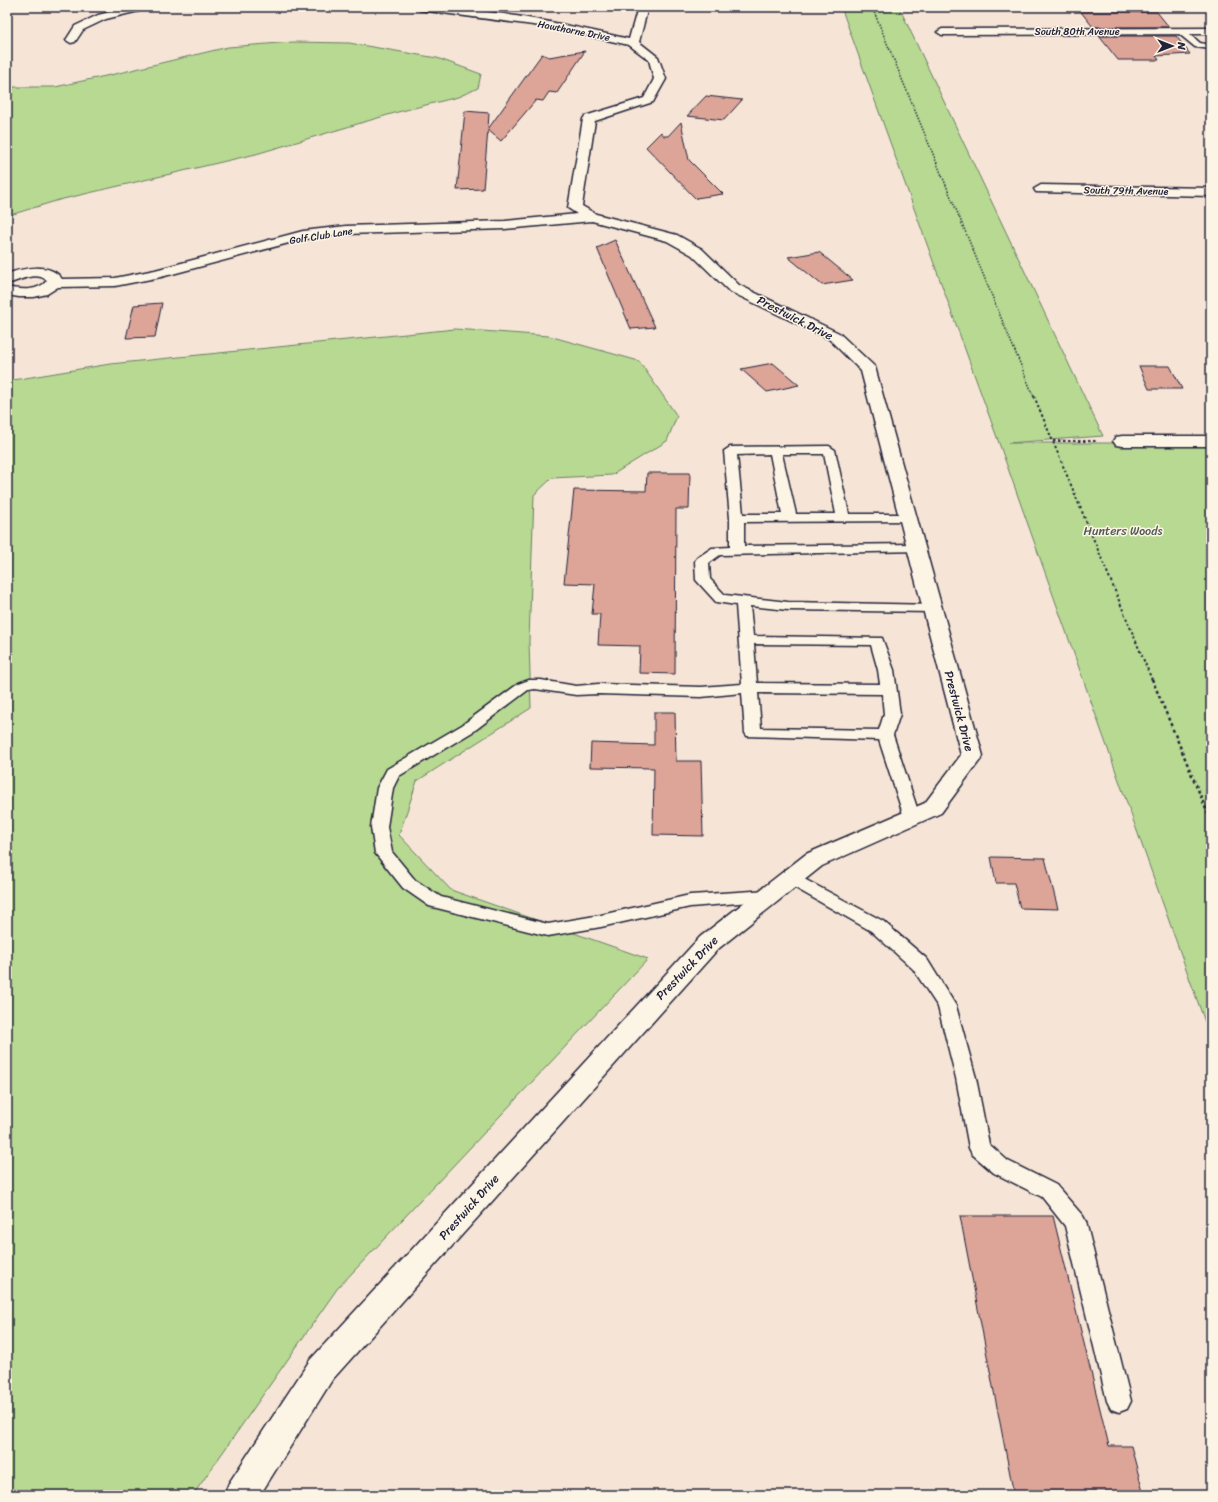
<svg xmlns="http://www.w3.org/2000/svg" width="1218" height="1502" viewBox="0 0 1218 1502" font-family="Sriracha,sans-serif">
<rect width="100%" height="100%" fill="#f6e5d6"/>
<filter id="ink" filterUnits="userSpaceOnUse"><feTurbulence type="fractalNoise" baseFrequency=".025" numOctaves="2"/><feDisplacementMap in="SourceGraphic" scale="8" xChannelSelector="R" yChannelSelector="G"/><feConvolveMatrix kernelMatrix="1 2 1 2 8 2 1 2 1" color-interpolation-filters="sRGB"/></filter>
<g filter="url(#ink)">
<g fill="#b7d992" stroke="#6c7e66">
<path d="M841,7H899L1103,436L1008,443H1211V1039L999,443Z"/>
<path d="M293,42L349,43L437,58L481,74L478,88L458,97L398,112L256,154L59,200L7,216V87H55L119,73L228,47Z"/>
<path d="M455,329L549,336L639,361L677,416L667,441L612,475L552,478L534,495L529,641L531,708L417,781L399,835L451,890L648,959L337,1289L193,1495H7V381L110,364Z"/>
</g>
<g fill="#dda498" stroke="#22223b">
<path d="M1081,12H1157L1169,27H1093Z"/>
<path d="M1099,36H1176L1190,54L1156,56L1159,60H1118Z"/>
<path d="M585,51L557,93L549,92L543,101L536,100L501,141L488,130L483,189L457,190L465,111L489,113L488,129L542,54L549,57Z"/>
<path d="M706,96L742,100L724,120L687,116Z"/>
<path d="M681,122L689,160L723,194L696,198V199L646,147L661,132L664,136H668Z"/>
<path d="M615,240L649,314L655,327L631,329L597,248Z"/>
<path d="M819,252L853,280L822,285L788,257Z"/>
<path d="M162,303L155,337L126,338L134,305Z"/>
<path d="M773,363L799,385L767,392L741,369Z"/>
<path d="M1139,366H1170L1182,389H1149Z"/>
<path d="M647,473H690L689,509H676L675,674L639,673L640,646L598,645L600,614H592L595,584L564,583L574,490L646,491Z"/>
<path d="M654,712H675L676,761H701L703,836L653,835L654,768L590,767L591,743L654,745Z"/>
<path d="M991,857L1045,858L1058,909L1020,908L1014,883H996Z"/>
<path d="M960,1216H1053L1109,1446H1131L1143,1492H1119L1120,1495H1014Z"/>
</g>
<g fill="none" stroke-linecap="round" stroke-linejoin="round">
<defs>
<g id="service">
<path d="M1178,29H1184L1200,43L1211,45V49L1195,47L1178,33Z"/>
<path d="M829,446L835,450L849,514H908L913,515L915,518L913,521L744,522V546L916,544L921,545L923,548L921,551L720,555L709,563L710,579L725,595L788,602L937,605L939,608L937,611L932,612L788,610L750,606L753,636L882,638L894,670L900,714L893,735L920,817L918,821L912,823L906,821L904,817L879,740L747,736L745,733L742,693L701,697L598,694L576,695L535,689L528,690L474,731L399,776L393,788L387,827L392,852L415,880L441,897L548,924L601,915L690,895L769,890L775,892L778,896L775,900L690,907L601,927L548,936L429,906L403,888L375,853L371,827L377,788L387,769L462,725L518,684L529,680H541L576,686L598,684L701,687L742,684L736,605L716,602L696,580L695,561L697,558L712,548L730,547V518L724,451L730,447ZM770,454L782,514H743L737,455ZM782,454H824L836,514H796ZM754,644L871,645L878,670L880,684L757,683ZM758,693L882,694L884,714L879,730L761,728Z"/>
<path d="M791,872L883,921L927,959L956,1006L976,1078L989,1144L1008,1161L1056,1185L1083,1216L1086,1222L1131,1401L1127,1409L1119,1412L1111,1409L1107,1401L1065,1226L1042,1197L994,1173L972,1154L969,1148L956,1078L938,1007L913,969L871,931L785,882L782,878L785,874Z"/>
</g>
<g id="minor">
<path d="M130,7H148L147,9L106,19L83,30L75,42L71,43L66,40L75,26L98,15Z"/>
<path d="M415,7C487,7 559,23 629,39L638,7H648L639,42L658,57L666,79L653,102L595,121L582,206L596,214L677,235L702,249L739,285L839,333L875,367L983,756L941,813L822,866L718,949L332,1380L260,1495H224L229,1483L310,1360L700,937L806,854L925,803L961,755L861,371L829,339L729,291L692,255L667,241L592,221L505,229L346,234L304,239L161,277L115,286L58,287L47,294L34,297H19L7,295V287C19,290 39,292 47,280C34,271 20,281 7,284V274C23,268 50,262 62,279L115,278L155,270L303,231L346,226L505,221L577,214L568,208L583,119L585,116L644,98L654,79L649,60L629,45L548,27L420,10Z"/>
<path d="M1211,28V34L942,35L937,32L942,29Z"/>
<path d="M1041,185L1211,188V196L1036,192L1034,189Z"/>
<path d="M1122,436H1211V446H1122L1116,445L1113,441L1116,437Z"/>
</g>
</defs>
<use href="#service" stroke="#22223b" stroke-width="3"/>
<use href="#minor" stroke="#22223b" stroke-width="3"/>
<path stroke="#22223b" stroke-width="1.5" stroke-dasharray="1.5 1.5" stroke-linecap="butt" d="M872,7L1034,397"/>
<g stroke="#22223b" stroke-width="2" stroke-dasharray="2.5 2.5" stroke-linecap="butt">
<path d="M1034,396L1152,680"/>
<path d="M1053,441H1098"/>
</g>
<path stroke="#22223b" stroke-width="2.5" stroke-dasharray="3 3" stroke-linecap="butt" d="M1152,679L1211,821"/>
<use href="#service" fill="#fcf5e5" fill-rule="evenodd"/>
<use href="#minor" fill="#fcf5e5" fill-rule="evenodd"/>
</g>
</g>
<g text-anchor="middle" stroke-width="3" stroke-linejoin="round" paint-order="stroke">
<g font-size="10" fill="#22223b" stroke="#fcf5e5">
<text transform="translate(574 30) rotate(11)" y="4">Hawthorne Drive</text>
<text x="1077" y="35">South 80th Avenue</text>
<text transform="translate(1126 190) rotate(1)" y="4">South 79th Avenue</text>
<text transform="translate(321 235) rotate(-9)" y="4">Golf Club Lane</text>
</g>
<g font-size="12" fill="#22223b" stroke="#fcf5e5">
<text transform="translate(795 318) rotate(27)" y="4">Prestwick Drive</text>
<text transform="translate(959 711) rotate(75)" y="4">Prestwick Drive</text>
<text transform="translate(687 968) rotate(-46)" y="4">Prestwick Drive</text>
<text transform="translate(469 1207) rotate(-48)" y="4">Prestwick Drive</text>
</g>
<g font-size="12" fill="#4f5955" stroke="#fcf5e5">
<text x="1123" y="535">Hunters Woods</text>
</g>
</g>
<rect width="1218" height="1502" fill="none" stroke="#fcf5e5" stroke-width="24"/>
<rect x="12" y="12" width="1194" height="1478" fill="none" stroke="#22223b" stroke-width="1.5" filter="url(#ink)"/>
<g transform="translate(1172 46) rotate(90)" stroke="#fcf5e5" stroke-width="3" paint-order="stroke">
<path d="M0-3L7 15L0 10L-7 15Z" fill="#22223b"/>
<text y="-6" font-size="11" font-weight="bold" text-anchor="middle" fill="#22223b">N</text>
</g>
</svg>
